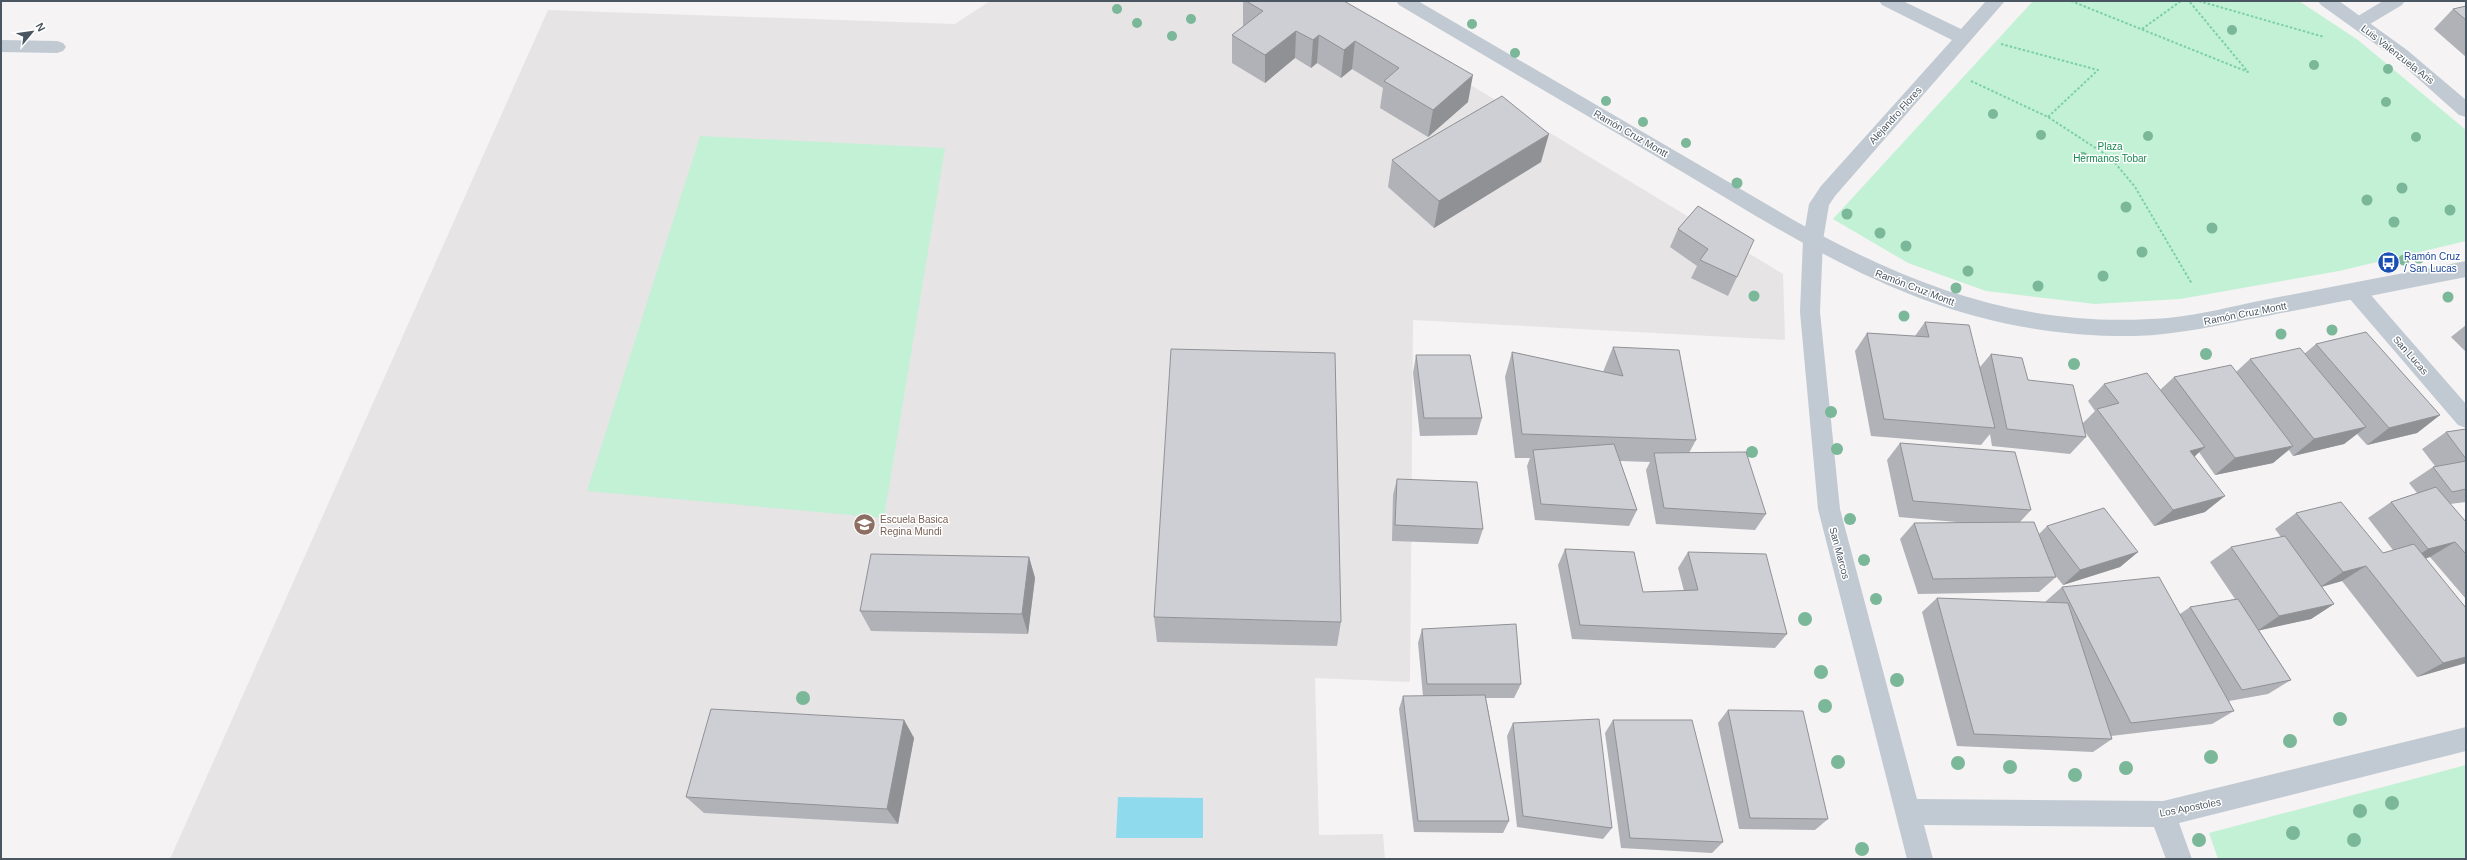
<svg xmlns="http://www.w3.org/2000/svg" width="2467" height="860" viewBox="0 0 2467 860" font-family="Arial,sans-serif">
<rect width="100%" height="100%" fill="#f5f3f3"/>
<path fill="#e6e4e5" d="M990,1H1332L1783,274L1785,340L1413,320L1410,682L1315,678L1319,835L1383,834L1385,859H170L548,10L955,24Z"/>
<g fill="#c3f1d5">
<path d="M2033,1H2299L2358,40L2466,130V241L2339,271L2180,299L2095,304L1986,291L1908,263L1833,219Z"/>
<path d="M700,136L945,148L884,518L587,491Z"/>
<path d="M2466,765V859H2218L2209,833Z"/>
</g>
<path fill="#90daee" d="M1118,797L1203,798V838H1116Z"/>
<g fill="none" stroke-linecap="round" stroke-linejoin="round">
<g stroke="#7ad0a6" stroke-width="2" stroke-dasharray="2.5 2" stroke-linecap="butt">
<path d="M2071,1L2248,72L2189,1"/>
<path d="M2199,1L2324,37"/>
<path d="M2142,29L2181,1"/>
<path d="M2001,44L2098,70L2048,117"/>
<path d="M1971,81L2048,117L2111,158L2135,187L2192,284"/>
</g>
<g fill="#c1cad2" fill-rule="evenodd">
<path d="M1879,1H1903L1961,29L1986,1H2005L1835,196L1829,205L1823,240L1820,312L1840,509L1917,799L2163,801L2466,727V751L2179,823L2192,859H2166L2154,827L1924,825L1933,859H1907L1818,509L1800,312L1803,240L1809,204L1821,186L1952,40L1882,5Z"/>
<path d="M2383,1H2405L2402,5L2365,27L2359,29L2353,27L2350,23L2353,19Z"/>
<path d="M1,40L57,41L63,43L66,47L63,51L57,53L1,52Z"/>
<path d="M2356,284L2363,286L2466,404V428L2458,425L2349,298L2346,292L2349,286Z"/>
</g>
<g fill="#c1cad2" fill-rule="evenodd">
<path d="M1396,1H1418L1797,222C1917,289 2028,329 2168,318C2200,315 2233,306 2264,300C2331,287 2399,274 2466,261V277C2400,290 2333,303 2267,316C2223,324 2179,335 2135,336C1947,338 1828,259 1674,167C1582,113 1490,59 1399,5Z"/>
<path d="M2318,1H2339L2407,50L2466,100V117L2459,115L2395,58L2321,5Z"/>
</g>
</g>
<g fill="#7bb799">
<circle cx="1117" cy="9" r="5"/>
<circle cx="1191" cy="19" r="5"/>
<circle cx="1137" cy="23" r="5"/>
<circle cx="1472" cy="24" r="5"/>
<circle cx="2232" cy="30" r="5"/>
<circle cx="1172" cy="36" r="5"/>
<circle cx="1515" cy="53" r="5"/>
<circle cx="2314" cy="65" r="5"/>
<circle cx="2388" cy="69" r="5"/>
<circle cx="1606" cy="101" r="5"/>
<circle cx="2386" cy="102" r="5"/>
<circle cx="1993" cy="114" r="5"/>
<circle cx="1643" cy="122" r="5"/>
<circle cx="2041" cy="135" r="5"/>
<circle cx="2148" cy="136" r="5"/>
<circle cx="2416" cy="137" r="5"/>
<circle cx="1686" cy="143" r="5"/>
<circle cx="2083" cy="157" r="5"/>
<circle cx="1737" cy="183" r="5.5"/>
<circle cx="2402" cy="188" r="5.5"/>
<circle cx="2367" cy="200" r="5.5"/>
<circle cx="2126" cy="207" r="5.5"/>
<circle cx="2450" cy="210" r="5.5"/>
<circle cx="1847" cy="214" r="5.5"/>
<circle cx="2394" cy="222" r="5.5"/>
<circle cx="2212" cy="228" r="5.5"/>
<circle cx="1880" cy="233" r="5.5"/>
<circle cx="1906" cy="246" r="5.5"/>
<circle cx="2142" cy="252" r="5.5"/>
<circle cx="2419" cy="258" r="5.5"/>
<circle cx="2404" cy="260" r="5.5"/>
<circle cx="1968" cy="271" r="5.5"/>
<circle cx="2103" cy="276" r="5.5"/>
<circle cx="2038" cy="286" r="5.5"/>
<circle cx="1956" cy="288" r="5.5"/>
<circle cx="1754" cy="296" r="5.5"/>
<circle cx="2448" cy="297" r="5.5"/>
<circle cx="1904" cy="316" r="5.5"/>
<circle cx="2332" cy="330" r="5.5"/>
<circle cx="2281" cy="334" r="5.5"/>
<circle cx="2206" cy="354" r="6"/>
<circle cx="2074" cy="364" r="6"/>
<circle cx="1831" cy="412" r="6"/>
<circle cx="1837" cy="449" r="6"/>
<circle cx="1752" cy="452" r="6"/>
<circle cx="1850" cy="519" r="6"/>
<circle cx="1864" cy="560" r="6"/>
<circle cx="1876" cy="599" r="6"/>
<circle cx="1805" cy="619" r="7"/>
<circle cx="1821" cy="672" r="7"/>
<circle cx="1897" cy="680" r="7"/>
<circle cx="803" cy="698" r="7"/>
<circle cx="1825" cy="706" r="7"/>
<circle cx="2340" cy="719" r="7"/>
<circle cx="2290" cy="741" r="7"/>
<circle cx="2211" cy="757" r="7"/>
<circle cx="1838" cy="762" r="7"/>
<circle cx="1958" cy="763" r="7"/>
<circle cx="2010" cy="767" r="7"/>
<circle cx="2126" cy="768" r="7"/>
<circle cx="2075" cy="775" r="7"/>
<circle cx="2392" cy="803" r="7"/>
<circle cx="2360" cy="811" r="7"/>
<circle cx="2293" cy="833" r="7"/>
<circle cx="2199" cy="840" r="7"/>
<circle cx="2354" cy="840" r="7"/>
<circle cx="1862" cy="849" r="7"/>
</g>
<g fill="#b0b2b7">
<path d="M1243,1H1344L1468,102L1428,137L1380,108L1383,88L1352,69L1341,78L1317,63L1311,68L1295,58L1265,83L1232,63V35L1243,26Z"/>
<path d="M2466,6V57L2434,29L2453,9Z"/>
<path d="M1392,160L1541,162L1434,228L1388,187Z"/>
<path d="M1698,206L1737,277L1728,296L1691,278L1697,266L1670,247L1678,229Z"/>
<path d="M1925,322L1980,367L1991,354L2028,380L2083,423L2095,411L2088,401L2104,384L2160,390L2174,377L2236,372L2250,359L2304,354L2316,344L2440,415L2417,433L2367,445L2357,434L2344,444L2293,456L2289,450L2273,463L2215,475L2199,452L2195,456L2205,512L2154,526L2085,432L2086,437L2070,454L1992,446L1990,434L1981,445L1871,436L1855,351L1867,333L1915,336Z"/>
<path d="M2466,325V352L2451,337Z"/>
<path d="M1613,347L1696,440L1689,453L1766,514L1755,530L1656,524L1646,470L1650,462L1620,461L1637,510L1629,526L1535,520L1527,466L1530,458H1515L1505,377L1512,352L1603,372Z"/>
<path d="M1416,355L1482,418L1477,435L1420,436L1413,373Z"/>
<path d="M2466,429V502L2450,504L2466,522V599L2430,557L2425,559L2466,663L2417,677L2342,581L2322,587L2334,604L2311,619L2259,630L2291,680L2268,694L2229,701L2234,711L2212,724L2111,736L2112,739L2093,752L1957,746L1922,612L1937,598L2045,602L2062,587L2180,614L2190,607L2235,599L2210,562L2231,547L2281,537L2275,529L2296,513L2383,553L2393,550L2368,518L2391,502L2417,493L2409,483L2433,467L2435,466L2422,449L2446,432Z"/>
<path d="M1900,443L2031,510L2020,522L2039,534L2047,526L2138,552L2120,567L2063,585L2055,575L2056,577L2039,592L1918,594L1900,539L1914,523H1968L1899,517L1887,460Z"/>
<path d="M1397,479L1483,529L1478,544L1392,541L1393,495Z"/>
<path d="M1565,549L1643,592L1684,591L1678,568L1688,552L1787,634L1775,648L1572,639L1558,565Z"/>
<path d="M1029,557L1035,578L1028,634L871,631L860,611Z"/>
<path d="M1154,617L1341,622L1337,646L1157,642Z"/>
<path d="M1422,629L1521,684L1514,698H1486L1509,821L1503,833L1414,832L1399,709L1403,696H1423L1418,643Z"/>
<path d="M1728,710L1828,819L1815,830L1739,829L1718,723Z"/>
<path d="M904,720L914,738L898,824L704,813L686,797Z"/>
<path d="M1613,720L1723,842L1712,853L1621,848L1605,733Z"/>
<path d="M1513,723L1612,828L1603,839L1517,827L1507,736Z"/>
</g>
<g fill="#909195">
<path d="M1296,31L1295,58L1265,83V55Z"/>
<path d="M1319,35L1317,63L1311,68L1313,40Z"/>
<path d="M1355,41L1352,69L1341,78L1344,50Z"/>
<path d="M1473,75L1468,102L1428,137L1433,110Z"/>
<path d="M1549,134L1541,162L1434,228L1439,201Z"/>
<path d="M2440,415L2417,433L2367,445L2389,428Z"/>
<path d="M2366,427L2344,444L2293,456L2314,439Z"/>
<path d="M2293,446L2273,463L2215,475L2235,458Z"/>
<path d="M2205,447L2186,464L2190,451Z"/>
<path d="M2225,496L2205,512L2154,526L2173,510Z"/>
<path d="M2455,542L2430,557L2404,564L2428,549Z"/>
<path d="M2138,552L2120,567L2063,585L2080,570Z"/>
<path d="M1029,557L1035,578L1028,634L1022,614Z"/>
<path d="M2366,566L2342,581L2320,587L2343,572Z"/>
<path d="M2334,604L2311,619L2257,631L2279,616Z"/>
<path d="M2466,657V663L2417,677L2443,663Z"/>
<path d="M904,720L914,738L898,824L887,809Z"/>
</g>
<g fill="#cdcfd5" stroke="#909195">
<path d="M1246,1H1344L1473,75L1433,110L1384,81L1399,68L1355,41L1344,50L1319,35L1313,40L1296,31L1265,55L1232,35L1263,11Z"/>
<path d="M2466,6V20L2453,9Z"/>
<path d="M1502,96L1549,134L1439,201L1392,160Z"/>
<path d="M1698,206L1754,240L1737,277L1700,260L1708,249L1678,229Z"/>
<path d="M1925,322L1969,325L1995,428L1884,419L1867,333L1929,337Z"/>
<path d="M2366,332L2440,415L2389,428L2316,344Z"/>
<path d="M1613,347L1679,350L1696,440L1522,434L1512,352L1623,376Z"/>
<path d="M2300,348L2366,427L2314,439L2250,359Z"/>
<path d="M1171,349L1335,353L1341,622L1154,617Z"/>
<path d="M1991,354L2022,358L2028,380L2073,385L2086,437L2007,429Z"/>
<path d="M1416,355H1470L1482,418H1424Z"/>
<path d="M2231,365L2293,446L2235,458L2174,377Z"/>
<path d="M2147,373L2205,447L2190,451L2225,496L2173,510L2097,409L2119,403L2104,384Z"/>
<path d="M2466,429V459L2446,432Z"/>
<path d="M1900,443L2015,452L2031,510L1913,501Z"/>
<path d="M1614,444L1637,510L1541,504L1533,450Z"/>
<path d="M1746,452L1766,514L1664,508L1654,453Z"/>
<path d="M2466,461V489L2452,492L2433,467Z"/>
<path d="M1397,479L1477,482L1483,529L1395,525Z"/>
<path d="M2436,487L2466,522V554L2455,542L2428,549L2391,502Z"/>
<path d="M2341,502L2383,553L2414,544L2466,608V657L2443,663L2366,566L2343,572L2296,513Z"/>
<path d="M2104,508L2138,552L2080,570L2047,526Z"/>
<path d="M2034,522L2056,577L1933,579L1914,523Z"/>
<path d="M2285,536L2334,604L2279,616L2231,547Z"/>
<path d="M1565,549L1634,552L1643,592L1698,590L1688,552L1766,554L1787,634L1580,625Z"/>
<path d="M871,554L1029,557L1022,614L860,611Z"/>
<path d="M2159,577L2234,711L2131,723L2062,587Z"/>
<path d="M1937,598L2068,603L2112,739L1974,734Z"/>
<path d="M2238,599L2291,680L2242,690L2190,607Z"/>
<path d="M1516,624L1521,684H1427L1422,629Z"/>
<path d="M1485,695L1509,821H1418L1403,696Z"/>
<path d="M711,709L904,720L887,809L686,797Z"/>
<path d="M1728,710L1803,711L1828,819L1750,818Z"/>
<path d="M1599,719L1612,828L1523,816L1513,723Z"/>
<path d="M1613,720H1692L1723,842L1630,838Z"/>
</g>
<defs>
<symbol id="bus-disc" viewBox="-11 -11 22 22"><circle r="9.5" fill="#1a4fb4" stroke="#fff"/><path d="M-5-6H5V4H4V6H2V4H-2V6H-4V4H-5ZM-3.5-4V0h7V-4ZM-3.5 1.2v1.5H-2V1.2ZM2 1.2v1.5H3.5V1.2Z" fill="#fff"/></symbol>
<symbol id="school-disc" viewBox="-11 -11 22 22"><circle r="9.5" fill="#8d6e63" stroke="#fff"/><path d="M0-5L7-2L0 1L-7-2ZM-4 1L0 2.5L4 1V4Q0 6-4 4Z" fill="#fff"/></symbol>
</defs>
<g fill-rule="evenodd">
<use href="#bus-disc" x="2376" y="250" width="25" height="25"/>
<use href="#school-disc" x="852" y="512" width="25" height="25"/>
</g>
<g text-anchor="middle" stroke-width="3" stroke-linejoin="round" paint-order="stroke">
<g font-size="10" fill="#4a5661" stroke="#fff">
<text transform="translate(2398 54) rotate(38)" y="4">Luis Valenzuela Aris</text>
<text transform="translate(1895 115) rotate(-48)" y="4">Alejandro Flores</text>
<text transform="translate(1631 133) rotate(30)" y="4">Ramón Cruz Montt</text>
<text transform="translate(1915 287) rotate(21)" y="4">Ramón Cruz Montt</text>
<text transform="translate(2245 313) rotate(-11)" y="4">Ramón Cruz Montt</text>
<text transform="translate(2411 355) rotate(49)" y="4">San Lucas</text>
<text transform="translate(1840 553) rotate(75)" y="4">San Marcos</text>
<text transform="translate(2190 807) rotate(-11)" y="4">Los Apostoles</text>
</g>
<g font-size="10" fill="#17864f" stroke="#fff">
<text x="2110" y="150">Plaza<tspan x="2110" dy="12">Hermanos Tobar</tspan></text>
</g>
<g font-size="10" fill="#164399" stroke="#fff" text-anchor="start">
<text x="2404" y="260">Ramón Cruz<tspan x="2404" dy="12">/ San Lucas</tspan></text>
</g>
<g font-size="10" fill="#785e54" stroke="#fff" text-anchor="start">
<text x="880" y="523">Escuela Basica<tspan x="880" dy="12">Regina Mundi</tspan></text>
</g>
</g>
<rect width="2467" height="860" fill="none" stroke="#4a5661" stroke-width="4"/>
<g transform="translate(32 32) rotate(61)" stroke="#ffffff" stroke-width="3" paint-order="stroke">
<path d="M0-3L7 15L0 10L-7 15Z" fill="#4a5661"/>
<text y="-6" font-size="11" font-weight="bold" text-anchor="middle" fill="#4a5661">N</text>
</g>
</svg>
